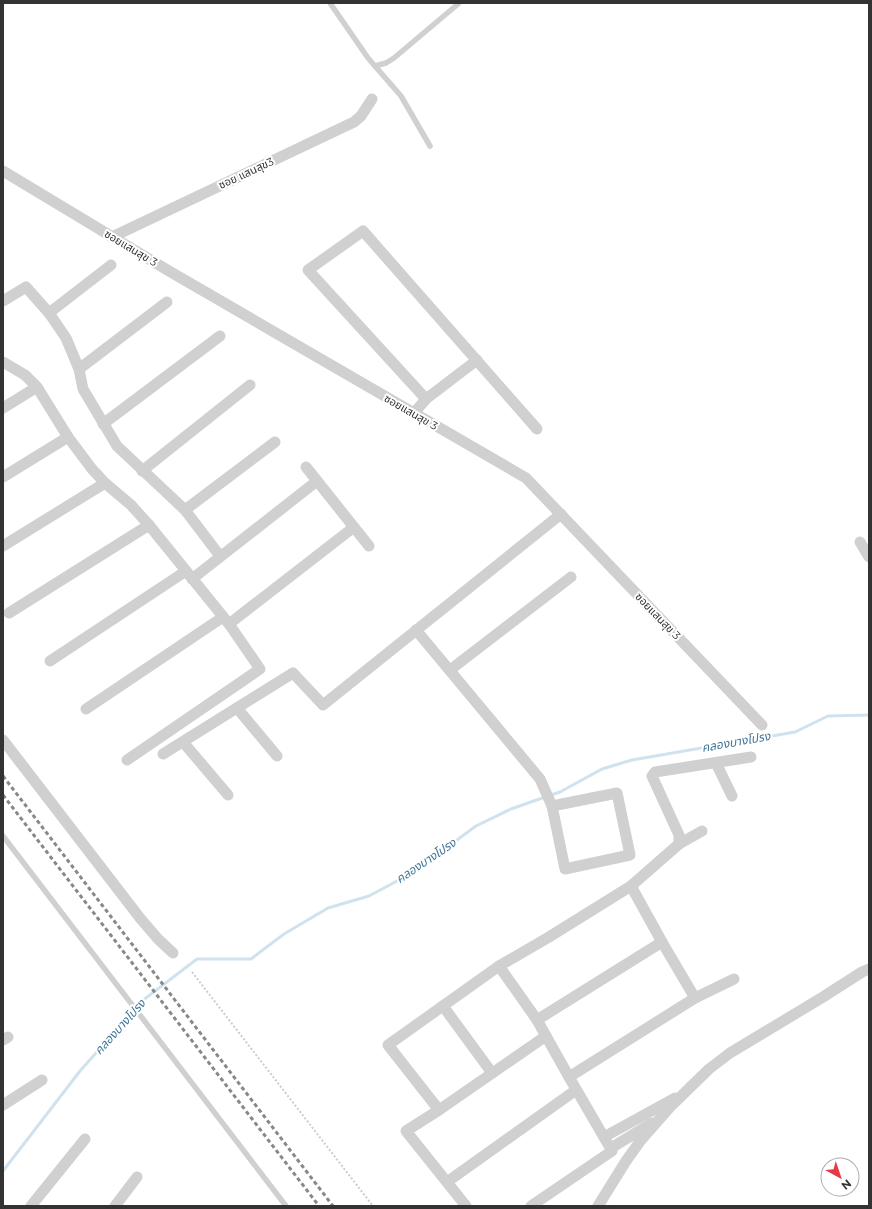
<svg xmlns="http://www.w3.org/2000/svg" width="872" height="1209" viewBox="0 0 872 1209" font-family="Montserrat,'Noto Sans Thai',sans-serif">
<rect width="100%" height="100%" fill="#fff"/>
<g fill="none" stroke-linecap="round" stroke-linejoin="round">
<g stroke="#cfe2ee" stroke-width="3">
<path d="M551,795L560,792L602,769L632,760L795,732L828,716L869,715"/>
<path d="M3,1171L80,1071L142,1001L197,959H251L284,934L328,908L369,896L412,873L476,826L511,809L545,797"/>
</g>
<path stroke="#cdcdcd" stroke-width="2" stroke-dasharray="2 2" stroke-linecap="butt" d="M192,972L373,1206"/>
<g stroke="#d0d0d0" stroke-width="5.5">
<path d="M330,3L368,58L401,96L430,146"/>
<path d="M375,66L386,63L394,58L458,4"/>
<path d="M3,836L286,1206"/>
</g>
<g stroke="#d0d0d0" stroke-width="11">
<path d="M3,171L169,271L526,478L762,725"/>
<path d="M112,237L354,122L361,116L372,99"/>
<path d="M3,301L26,287L49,313L66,338L79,369L83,389L117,446L185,510L220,556"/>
<path d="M49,313L111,265"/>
<path d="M3,362L25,375L37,387L68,437L92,469L105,483L131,505L149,525L229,624L260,669L127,760"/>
<path d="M79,369L167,302"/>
<path d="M426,399L308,270L363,231L537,429"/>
<path d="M3,408L37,387"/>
<path d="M414,413L426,399L477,360"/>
<path d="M103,424L220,336"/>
<path d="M306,467L369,546"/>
<path d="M142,471L250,385"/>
<path d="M3,477L68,437"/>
<path d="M185,510L275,442"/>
<path d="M860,542L869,557"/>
<path d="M3,546L105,483"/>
<path d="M192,579L317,481"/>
<path d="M9,613L149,525"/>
<path d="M229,624L354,527"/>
<path d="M416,630L540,779L552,806"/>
<path d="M50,661L186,571"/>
<path d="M450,670L571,577"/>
<path d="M237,708L277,756"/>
<path d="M86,709L223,617"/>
<path d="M3,740L140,918L158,939L173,953"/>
<path d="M183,742L228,795"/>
<path d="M163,754L293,673L323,705L561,514"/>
<path d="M716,763L732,796"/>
<path d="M617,793L630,855L565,869L552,806Z"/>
<path d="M679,844L702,831"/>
<path d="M631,886L662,942L695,998"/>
<path d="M499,966L537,1020L569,1077L612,1151L531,1206"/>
<path d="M443,1006L492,1073"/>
<path d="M537,1020L662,942"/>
<path d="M3,1040L8,1037"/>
<path d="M569,1077L695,998L734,979"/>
<path d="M3,1105L42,1080"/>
<path d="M439,1110L388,1045L499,966L549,937L631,886L679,844V835L652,776L655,772L751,757"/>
<path d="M604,1137L675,1098"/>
<path d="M611,1148L652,1123"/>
<path d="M447,1182L576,1090"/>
<path d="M31,1206L85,1139"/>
<path d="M115,1206L137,1177"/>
<path d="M466,1206L406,1131L439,1110L546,1036"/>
<path d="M598,1206L626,1161L641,1140L670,1107L709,1069L730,1053L823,997L862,972L869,969"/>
</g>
<g stroke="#888" stroke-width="3" stroke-dasharray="4 3" stroke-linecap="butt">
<path d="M3,776L333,1206"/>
<path d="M3,795L319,1206"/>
</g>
</g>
<g text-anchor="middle" stroke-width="4" stroke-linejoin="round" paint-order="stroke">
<g font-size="11" fill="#333" stroke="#fff">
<text transform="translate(246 173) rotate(-25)" y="4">ซอย แสนสุข3</text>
<text transform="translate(131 248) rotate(31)" y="4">ซอยแสนสุข 3</text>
<text transform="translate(411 412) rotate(30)" y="4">ซอยแสนสุข 3</text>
<text transform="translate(658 616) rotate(46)" y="4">ซอยแสนสุข 3</text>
</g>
<g font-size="12" font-style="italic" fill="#3f7597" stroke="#fff">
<text transform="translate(736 742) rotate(-10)" y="4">คลองบางโปรง</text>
<text transform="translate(426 861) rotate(-34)" y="4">คลองบางโปรง</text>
<text transform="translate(120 1027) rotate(-48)" y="4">คลองบางโปรง</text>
</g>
</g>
<rect width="872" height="1209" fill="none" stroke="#333333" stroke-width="8"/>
<g transform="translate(840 1177) rotate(140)"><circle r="19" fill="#ffffff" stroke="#adadad"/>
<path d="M0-3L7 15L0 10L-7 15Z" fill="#e63946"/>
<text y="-6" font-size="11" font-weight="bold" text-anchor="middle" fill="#333333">N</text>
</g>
</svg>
